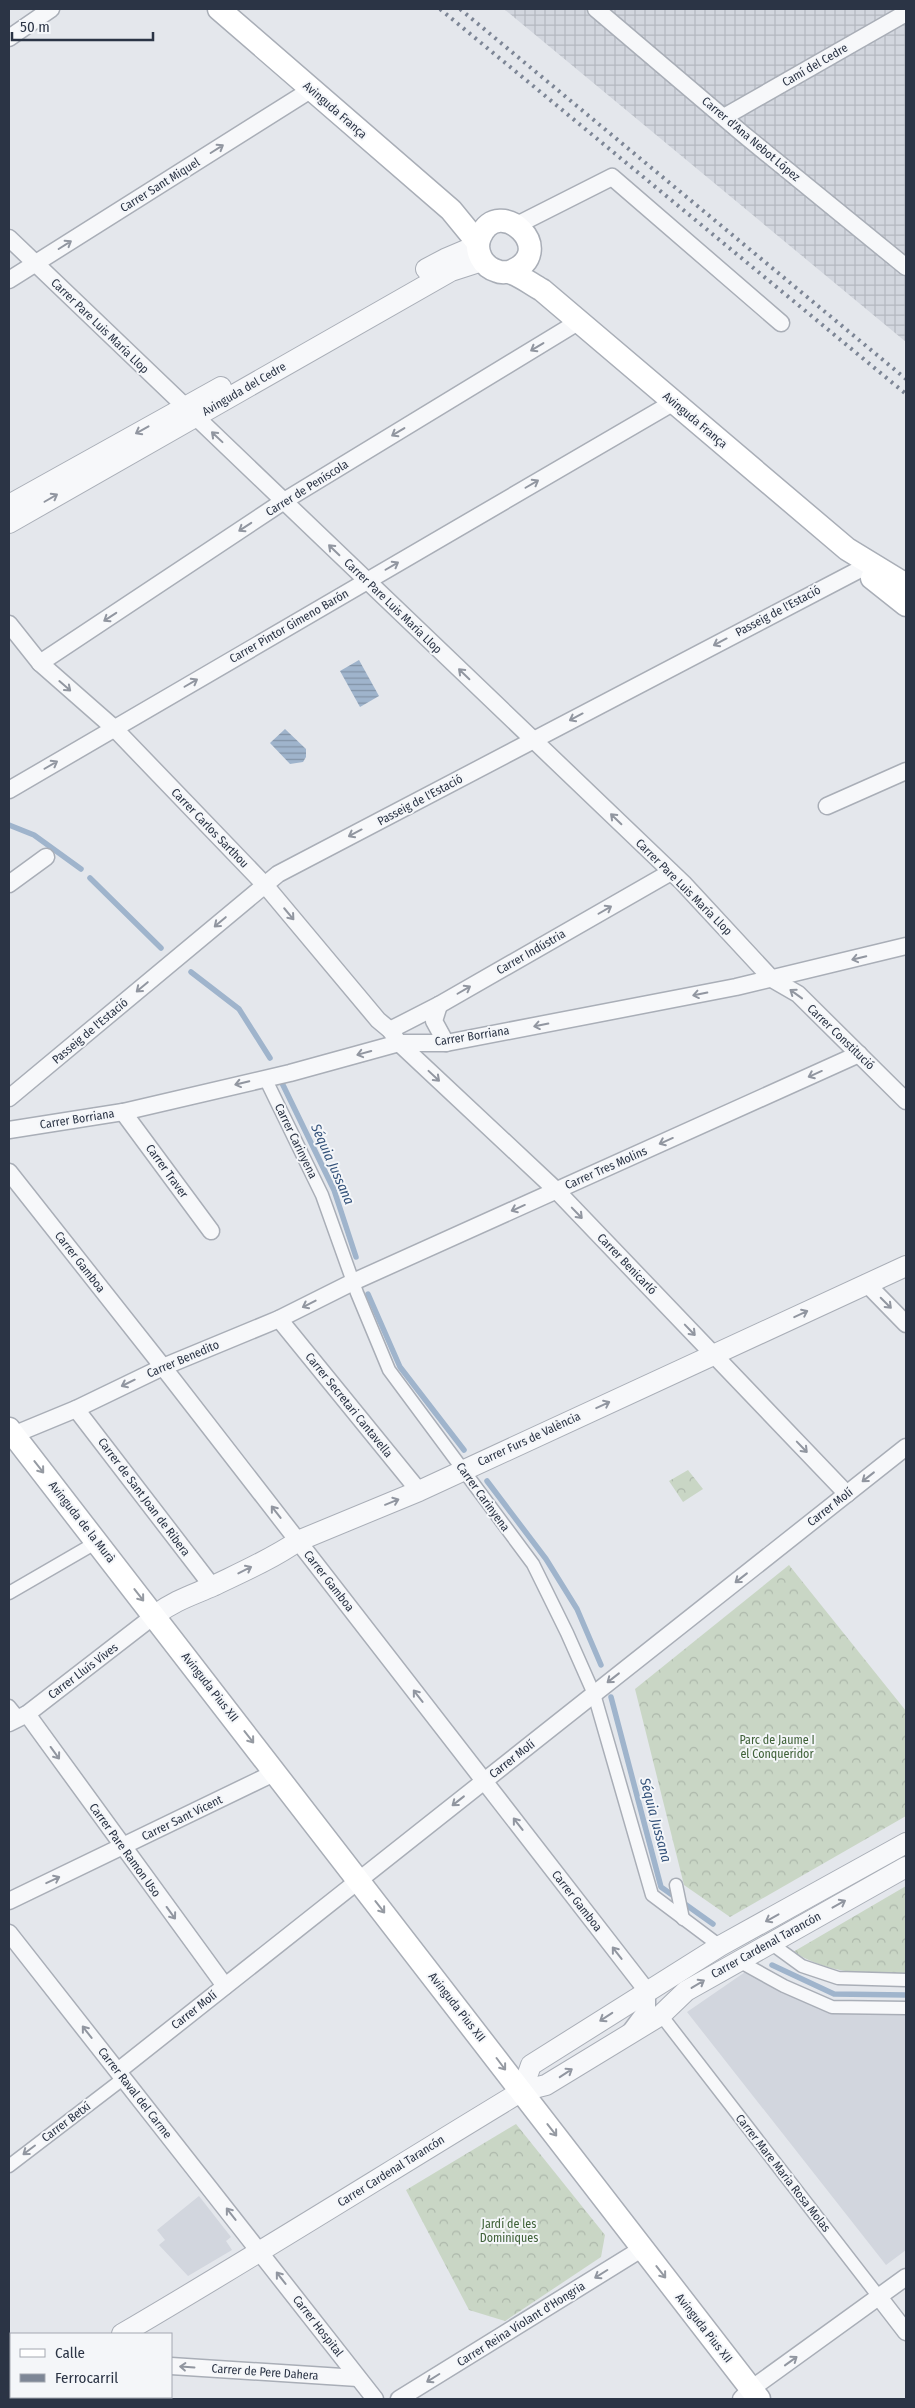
<svg xmlns="http://www.w3.org/2000/svg" width="915" height="2408" viewBox="0 0 915 2408" font-family="'Fira Sans Condensed',sans-serif">
<defs>
<pattern id="industrial-grid" width="8" height="8" patternUnits="userSpaceOnUse" patternTransform="scale(1.25)"><rect width="8" height="8" fill="#d2d6de"/><path d="M0 4h8M4 0v8" fill="none" stroke="#b4b8c0"/></pattern>
<pattern id="forest-crowns" width="20" height="18" patternUnits="userSpaceOnUse" patternTransform="scale(1.25)"><rect width="20" height="18" fill="#c9d6c5"/><path d="M2 6a3 3 0 1 1 6 0M12 15a3 3 0 1 1 6 0" fill="none" stroke="#adb8ab"/></pattern>
<pattern id="water-rules" width="6" height="5" patternUnits="userSpaceOnUse" patternTransform="scale(1.25)"><rect width="6" height="5" fill="#9fb4cc"/><path d="M0 2.5h6" fill="none" stroke="#8293a7"/></pattern>
</defs>
<rect width="100%" height="100%" fill="#e4e7ec"/>
<g fill="#d2d6de">
<path d="M748,1970L782,1993L830,2011L906,2014V2250L886,2265L687,2012Z"/>
<path d="M199,2196L231,2237L226,2241L232,2250L188,2276L159,2245L165,2240L157,2230Z"/>
</g>
<path fill="url(#industrial-grid)" d="M504,9H906V342Z"/>
<g fill="url(#forest-crowns)">
<path d="M688,1470L703,1489L683,1502L669,1481Z"/>
<path d="M789,1565L906,1711V1816L730,1917L684,1885L635,1689Z"/>
<path d="M906,1886V1975C864,1974 831,1974 793,1952Z"/>
<path d="M516,2124L605,2235L601,2257L505,2321L469,2310L406,2190Z"/>
</g>
<g fill="url(#water-rules)">
<path d="M359,660L379,696L360,707L340,671Z"/>
<path d="M285,729L306,749V757L303,762L290,764L270,743Z"/>
</g>
<g fill="none" stroke-linecap="round" stroke-linejoin="round">
<g stroke="#9fb4cc" stroke-width="5.5">
<path d="M9,825L34,835L81,869"/>
<path d="M90,878L161,948"/>
<path d="M191,972L239,1009L270,1058"/>
<path d="M282,1083L334,1190L356,1257"/>
<path d="M368,1294L400,1367L464,1450"/>
<path d="M487,1481L546,1559L577,1609L601,1665"/>
<path d="M611,1697L661,1887L713,1924"/>
<path d="M772,1965L834,1994L906,1995"/>
</g>
<defs>
<g id="pedestrian">
<path d="M265,1078L322,1195L357,1293L389,1370L533,1564L567,1633L594,1694L652,1895L720,1946"/>
<path d="M9,1593L97,1542"/>
<path d="M9,1706L18,1717"/>
<path d="M676,1885L683,1919"/>
<path d="M769,1942L802,1966L838,1978L906,1980"/>
<path d="M737,1960L784,1986L832,2007L906,2008"/>
<path d="M661,2015L879,2297"/>
<path d="M9,2166L124,2078"/>
</g>
<g id="minor">
<path d="M596,9L743,134L906,267"/>
<path d="M9,38L51,9"/>
<path d="M724,117L906,13"/>
<path d="M517,225L612,177L781,323"/>
<path d="M9,238L683,883L772,979L798,994L906,1101"/>
<path d="M9,280L312,89"/>
<path d="M9,624L40,663L114,728L265,885L378,1020L390,1030L399,1043L556,1190L847,1494"/>
<path d="M40,663L284,501L578,322"/>
<path d="M9,790L674,402"/>
<path d="M827,806L906,771"/>
<path d="M9,884L46,857"/>
<path d="M439,1005L434,1021L446,1043"/>
<path d="M390,1030L439,1005L671,872"/>
<path d="M9,1098L278,874L872,563"/>
<path d="M123,1112L211,1231"/>
<path d="M9,1130L123,1112L290,1073L399,1043H446L736,987L906,946"/>
<path d="M9,1172L163,1367L647,1991V2009L630,2032"/>
<path d="M866,1283L906,1324"/>
<path d="M279,1319L419,1491"/>
<path d="M76,1409L212,1586"/>
<path d="M13,1435L76,1409L163,1367L279,1319L353,1282L859,1054"/>
<path d="M27,1714L225,1986"/>
<path d="M9,1723L27,1714L155,1615"/>
<path d="M9,1901L274,1773"/>
<path d="M9,1933L375,2399"/>
<path d="M118,2071L906,1447"/>
<path d="M879,2297L906,2332"/>
<path d="M9,2349L11,2352"/>
<path d="M171,2366L358,2378"/>
<path d="M49,2397L51,2399"/>
<path d="M399,2399L643,2248"/>
<path d="M741,2399L751,2389L906,2277"/>
</g>
<g id="tertiary">
<path d="M426,269L445,259L478,245"/>
<path d="M9,505L221,387"/>
<path d="M9,523L451,271L482,261"/>
<path d="M155,1615C176,1600 190,1596 213,1586C242,1572 272,1559 298,1541L419,1491L906,1266"/>
<path d="M522,2091L531,2065L720,1946L906,1843"/>
<path d="M122,2334C257,2255 388,2172 522,2091L546,2085L661,2015L686,1991L906,1867"/>
<path d="M9,2399L13,2397"/>
</g>
<g id="secondary">
<path d="M219,9L451,210L478,243"/>
<path d="M509,272C562,253 499,192 480,237C474,251 483,267 497,271C501,273 504,272 508,272C519,274 532,285 542,290L847,549L906,585"/>
<path d="M872,578L906,605"/>
<path d="M9,1429L759,2399"/>
</g>
</defs>
<use href="#pedestrian" stroke="#a9aeb7" stroke-width="15"/>
<use href="#minor" stroke="#a9aeb7" stroke-width="19"/>
<use href="#tertiary" stroke="#a9aeb7" stroke-width="22"/>
<use href="#secondary" stroke="#a9aeb7" stroke-width="25"/>
<use href="#pedestrian" stroke="#f7f8fa" stroke-width="12"/>
<use href="#minor" stroke="#f7f8fa" stroke-width="16"/>
<use href="#tertiary" stroke="#f7f8fa" stroke-width="20"/>
<use href="#secondary" stroke="#fff" stroke-width="22"/>
<g stroke="#7d8696" stroke-width="4" stroke-dasharray="2.5 5" stroke-linecap="butt">
<path d="M440,9L906,394"/>
<path d="M460,9L906,379"/>
</g>
</g>
<defs><path id="oneway-shaft" d="M-6 0H5M1.5-3L5.5 0L1.5 3" fill="none" stroke-width="1.6" stroke-linecap="round" stroke-linejoin="round" transform="scale(1.25)"/></defs>
<g stroke="#9196a0">
<use href="#oneway-shaft" transform="translate(217 149) rotate(-32)"/>
<use href="#oneway-shaft" transform="translate(65 245) rotate(-32)"/>
<use href="#oneway-shaft" transform="translate(537 347) rotate(149)"/>
<use href="#oneway-shaft" transform="translate(142 430) rotate(151)"/>
<use href="#oneway-shaft" transform="translate(398 432) rotate(149)"/>
<use href="#oneway-shaft" transform="translate(217 437) rotate(-137)"/>
<use href="#oneway-shaft" transform="translate(532 484) rotate(-30)"/>
<use href="#oneway-shaft" transform="translate(51 498) rotate(-30)"/>
<use href="#oneway-shaft" transform="translate(245 527) rotate(147)"/>
<use href="#oneway-shaft" transform="translate(334 550) rotate(-136)"/>
<use href="#oneway-shaft" transform="translate(392 566) rotate(-30)"/>
<use href="#oneway-shaft" transform="translate(110 617) rotate(147)"/>
<use href="#oneway-shaft" transform="translate(720 642) rotate(152)"/>
<use href="#oneway-shaft" transform="translate(464 674) rotate(-136)"/>
<use href="#oneway-shaft" transform="translate(191 683) rotate(-30)"/>
<use href="#oneway-shaft" transform="translate(65 686) rotate(41)"/>
<use href="#oneway-shaft" transform="translate(576 717) rotate(152)"/>
<use href="#oneway-shaft" transform="translate(51 765) rotate(-30)"/>
<use href="#oneway-shaft" transform="translate(616 819) rotate(-136)"/>
<use href="#oneway-shaft" transform="translate(355 833) rotate(152)"/>
<use href="#oneway-shaft" transform="translate(605 910) rotate(-30)"/>
<use href="#oneway-shaft" transform="translate(289 914) rotate(50)"/>
<use href="#oneway-shaft" transform="translate(220 922) rotate(140)"/>
<use href="#oneway-shaft" transform="translate(859 958) rotate(166)"/>
<use href="#oneway-shaft" transform="translate(142 987) rotate(140)"/>
<use href="#oneway-shaft" transform="translate(464 990) rotate(-30)"/>
<use href="#oneway-shaft" transform="translate(700 994) rotate(169)"/>
<use href="#oneway-shaft" transform="translate(796 994) rotate(-144)"/>
<use href="#oneway-shaft" transform="translate(541 1025) rotate(169)"/>
<use href="#oneway-shaft" transform="translate(364 1053) rotate(165)"/>
<use href="#oneway-shaft" transform="translate(815 1074) rotate(156)"/>
<use href="#oneway-shaft" transform="translate(434 1076) rotate(43)"/>
<use href="#oneway-shaft" transform="translate(242 1083) rotate(167)"/>
<use href="#oneway-shaft" transform="translate(666 1141) rotate(156)"/>
<use href="#oneway-shaft" transform="translate(518 1208) rotate(156)"/>
<use href="#oneway-shaft" transform="translate(577 1213) rotate(46)"/>
<use href="#oneway-shaft" transform="translate(886 1303) rotate(45)"/>
<use href="#oneway-shaft" transform="translate(309 1304) rotate(153)"/>
<use href="#oneway-shaft" transform="translate(801 1314) rotate(-25)"/>
<use href="#oneway-shaft" transform="translate(690 1330) rotate(46)"/>
<use href="#oneway-shaft" transform="translate(128 1383) rotate(154)"/>
<use href="#oneway-shaft" transform="translate(603 1405) rotate(-25)"/>
<use href="#oneway-shaft" transform="translate(802 1447) rotate(46)"/>
<use href="#oneway-shaft" transform="translate(868 1477) rotate(142)"/>
<use href="#oneway-shaft" transform="translate(392 1502) rotate(-22)"/>
<use href="#oneway-shaft" transform="translate(276 1512) rotate(-128)"/>
<use href="#oneway-shaft" transform="translate(245 1570) rotate(-27)"/>
<use href="#oneway-shaft" transform="translate(741 1578) rotate(142)"/>
<use href="#oneway-shaft" transform="translate(613 1678) rotate(142)"/>
<use href="#oneway-shaft" transform="translate(418 1696) rotate(-128)"/>
<use href="#oneway-shaft" transform="translate(55 1753) rotate(54)"/>
<use href="#oneway-shaft" transform="translate(458 1801) rotate(142)"/>
<use href="#oneway-shaft" transform="translate(518 1824) rotate(-128)"/>
<use href="#oneway-shaft" transform="translate(53 1880) rotate(-25)"/>
<use href="#oneway-shaft" transform="translate(839 1904) rotate(-29)"/>
<use href="#oneway-shaft" transform="translate(171 1913) rotate(54)"/>
<use href="#oneway-shaft" transform="translate(772 1918) rotate(151)"/>
<use href="#oneway-shaft" transform="translate(617 1953) rotate(-128)"/>
<use href="#oneway-shaft" transform="translate(698 1984) rotate(-31)"/>
<use href="#oneway-shaft" transform="translate(606 2017) rotate(147)"/>
<use href="#oneway-shaft" transform="translate(87 2032) rotate(-128)"/>
<use href="#oneway-shaft" transform="translate(566 2073) rotate(-33)"/>
<use href="#oneway-shaft" transform="translate(29 2150) rotate(143)"/>
<use href="#oneway-shaft" transform="translate(231 2214) rotate(-128)"/>
<use href="#oneway-shaft" transform="translate(601 2274) rotate(148)"/>
<use href="#oneway-shaft" transform="translate(281 2278) rotate(-128)"/>
<use href="#oneway-shaft" transform="translate(791 2361) rotate(-36)"/>
<use href="#oneway-shaft" transform="translate(187 2367) rotate(-176)"/>
<use href="#oneway-shaft" transform="translate(433 2378) rotate(148)"/>
</g>
<g stroke="#959aa2">
<use href="#oneway-shaft" transform="translate(39 1467) rotate(52)"/>
<use href="#oneway-shaft" transform="translate(139 1595) rotate(52)"/>
<use href="#oneway-shaft" transform="translate(249 1737) rotate(52)"/>
<use href="#oneway-shaft" transform="translate(380 1907) rotate(52)"/>
<use href="#oneway-shaft" transform="translate(501 2064) rotate(53)"/>
<use href="#oneway-shaft" transform="translate(552 2130) rotate(52)"/>
<use href="#oneway-shaft" transform="translate(661 2272) rotate(52)"/>
</g>
<g text-anchor="middle" stroke-width="4" stroke-linejoin="round" paint-order="stroke">
<g font-size="12" fill="#2b3445" stroke="#f4f6f9">
<text transform="translate(815 65) rotate(-30)" y="4">Camí del Cedre</text>
<text transform="translate(335 110) rotate(41)" y="4">Avinguda França</text>
<text transform="translate(751 139) rotate(40)" y="4">Carrer d'Ana Nebot López</text>
<text transform="translate(160 185) rotate(-32)" y="4">Carrer Sant Miquel</text>
<text transform="translate(100 326) rotate(44)" y="4">Carrer Pare Luis María Llop</text>
<text transform="translate(244 389) rotate(-30)" y="4">Avinguda del Cedre</text>
<text transform="translate(695 420) rotate(40)" y="4">Avinguda França</text>
<text transform="translate(307 488) rotate(-32)" y="4">Carrer de Peníscola</text>
<text transform="translate(393 606) rotate(44)" y="4">Carrer Pare Luis María Llop</text>
<text transform="translate(778 611) rotate(-28)" y="4">Passeig de l'Estació</text>
<text transform="translate(289 626) rotate(-30)" y="4">Carrer Pintor Gimeno Barón</text>
<text transform="translate(420 800) rotate(-28)" y="4">Passeig de l'Estació</text>
<text transform="translate(210 828) rotate(46)" y="4">Carrer Carlos Sarthou</text>
<text transform="translate(684 887) rotate(45)" y="4">Carrer Pare Luis María Llop</text>
<text transform="translate(531 952) rotate(-30)" y="4">Carrer Indústria</text>
<text transform="translate(90 1031) rotate(-40)" y="4">Passeig de l'Estació</text>
<text transform="translate(472 1036) rotate(-9)" y="4">Carrer Borriana</text>
<text transform="translate(841 1037) rotate(44)" y="4">Carrer Constitució</text>
<text transform="translate(77 1119) rotate(-9)" y="4">Carrer Borriana</text>
<text transform="translate(296 1141) rotate(64)" y="4">Carrer Carinyena</text>
<text transform="translate(606 1168) rotate(-24)" y="4">Carrer Tres Molins</text>
<text transform="translate(167 1171) rotate(54)" y="4">Carrer Traver</text>
<text transform="translate(80 1262) rotate(52)" y="4">Carrer Gamboa</text>
<text transform="translate(627 1264) rotate(46)" y="4">Carrer Benicarló</text>
<text transform="translate(183 1359) rotate(-23)" y="4">Carrer Benedito</text>
<text transform="translate(349 1405) rotate(51)" y="4">Carrer Secretari Cantavella</text>
<text transform="translate(529 1439) rotate(-25)" y="4">Carrer Furs de València</text>
<text transform="translate(144 1497) rotate(53)" y="4">Carrer de Sant Joan de Ribera</text>
<text transform="translate(483 1497) rotate(54)" y="4">Carrer Carinyena</text>
<text transform="translate(830 1507) rotate(-38)" y="4">Carrer Molí</text>
<text transform="translate(82 1522) rotate(52)" y="4">Avinguda de la Murà</text>
<text transform="translate(329 1581) rotate(52)" y="4">Carrer Gamboa</text>
<text transform="translate(83 1671) rotate(-37)" y="4">Carrer Lluís Vives</text>
<text transform="translate(210 1687) rotate(52)" y="4">Avinguda Pius XII</text>
<text transform="translate(512 1759) rotate(-38)" y="4">Carrer Molí</text>
<text transform="translate(182 1818) rotate(-26)" y="4">Carrer Sant Vicent</text>
<text transform="translate(125 1850) rotate(54)" y="4">Carrer Pare Ramon Uso</text>
<text transform="translate(577 1901) rotate(52)" y="4">Carrer Gamboa</text>
<text transform="translate(766 1945) rotate(-29)" y="4">Carrer Cardenal Tarancón</text>
<text transform="translate(457 2007) rotate(52)" y="4">Avinguda Pius XII</text>
<text transform="translate(194 2010) rotate(-38)" y="4">Carrer Molí</text>
<text transform="translate(135 2093) rotate(52)" y="4">Carrer Raval del Carme</text>
<text transform="translate(66 2122) rotate(-37)" y="4">Carrer Betxí</text>
<text transform="translate(391 2171) rotate(-32)" y="4">Carrer Cardenal Tarancón</text>
<text transform="translate(783 2173) rotate(52)" y="4">Carrer Mare Maria Rosa Molas</text>
<text transform="translate(521 2324) rotate(-32)" y="4">Carrer Reina Violant d'Hongria</text>
<text transform="translate(318 2326) rotate(52)" y="4">Carrer Hospital</text>
<text transform="translate(704 2328) rotate(52)" y="4">Avinguda Pius XII</text>
<text transform="translate(265 2372) rotate(4)" y="4">Carrer de Pere Dahera</text>
</g>
<g font-size="12" fill="#3f6138" stroke="#f4f6f9">
<text x="777" y="1744">Parc de Jaume I<tspan x="777" dy="14">el Conqueridor</tspan></text>
<text x="509" y="2228">Jardí de les<tspan x="509" dy="14">Dominiques</tspan></text>
</g>
<g font-size="14" font-style="italic" fill="#34527a" stroke="#f4f6f9">
<text transform="translate(333 1164) rotate(66)" y="5">Séquia Jussana</text>
<text transform="translate(656 1820) rotate(75)" y="5">Séquia Jussana</text>
</g>
</g>
<rect width="915" height="2408" fill="none" stroke="#2b3445" stroke-width="20"/>
<rect x="10" y="2333" width="162" height="65" fill="#f4f6f9" stroke="#a4a8b1"/>
<rect x="20" y="2349" width="25" height="8" fill="#ffffff" stroke="#a4a8b1"/>
<text x="55" y="2358" font-size="15" fill="#2b3445">Calle</text>
<rect x="20" y="2374" width="25" height="8" fill="#7d8696" stroke="#a4a8b1"/>
<text x="55" y="2383" font-size="15" fill="#2b3445">Ferrocarril</text>
<path d="M12 32v8h141v-8" fill="none" stroke="#2b3445" stroke-width="2.5"/>
<text x="20" y="32" font-size="15" fill="#2b3445" stroke="#f4f6f9" stroke-width="4" paint-order="stroke">50 m</text>
</svg>
